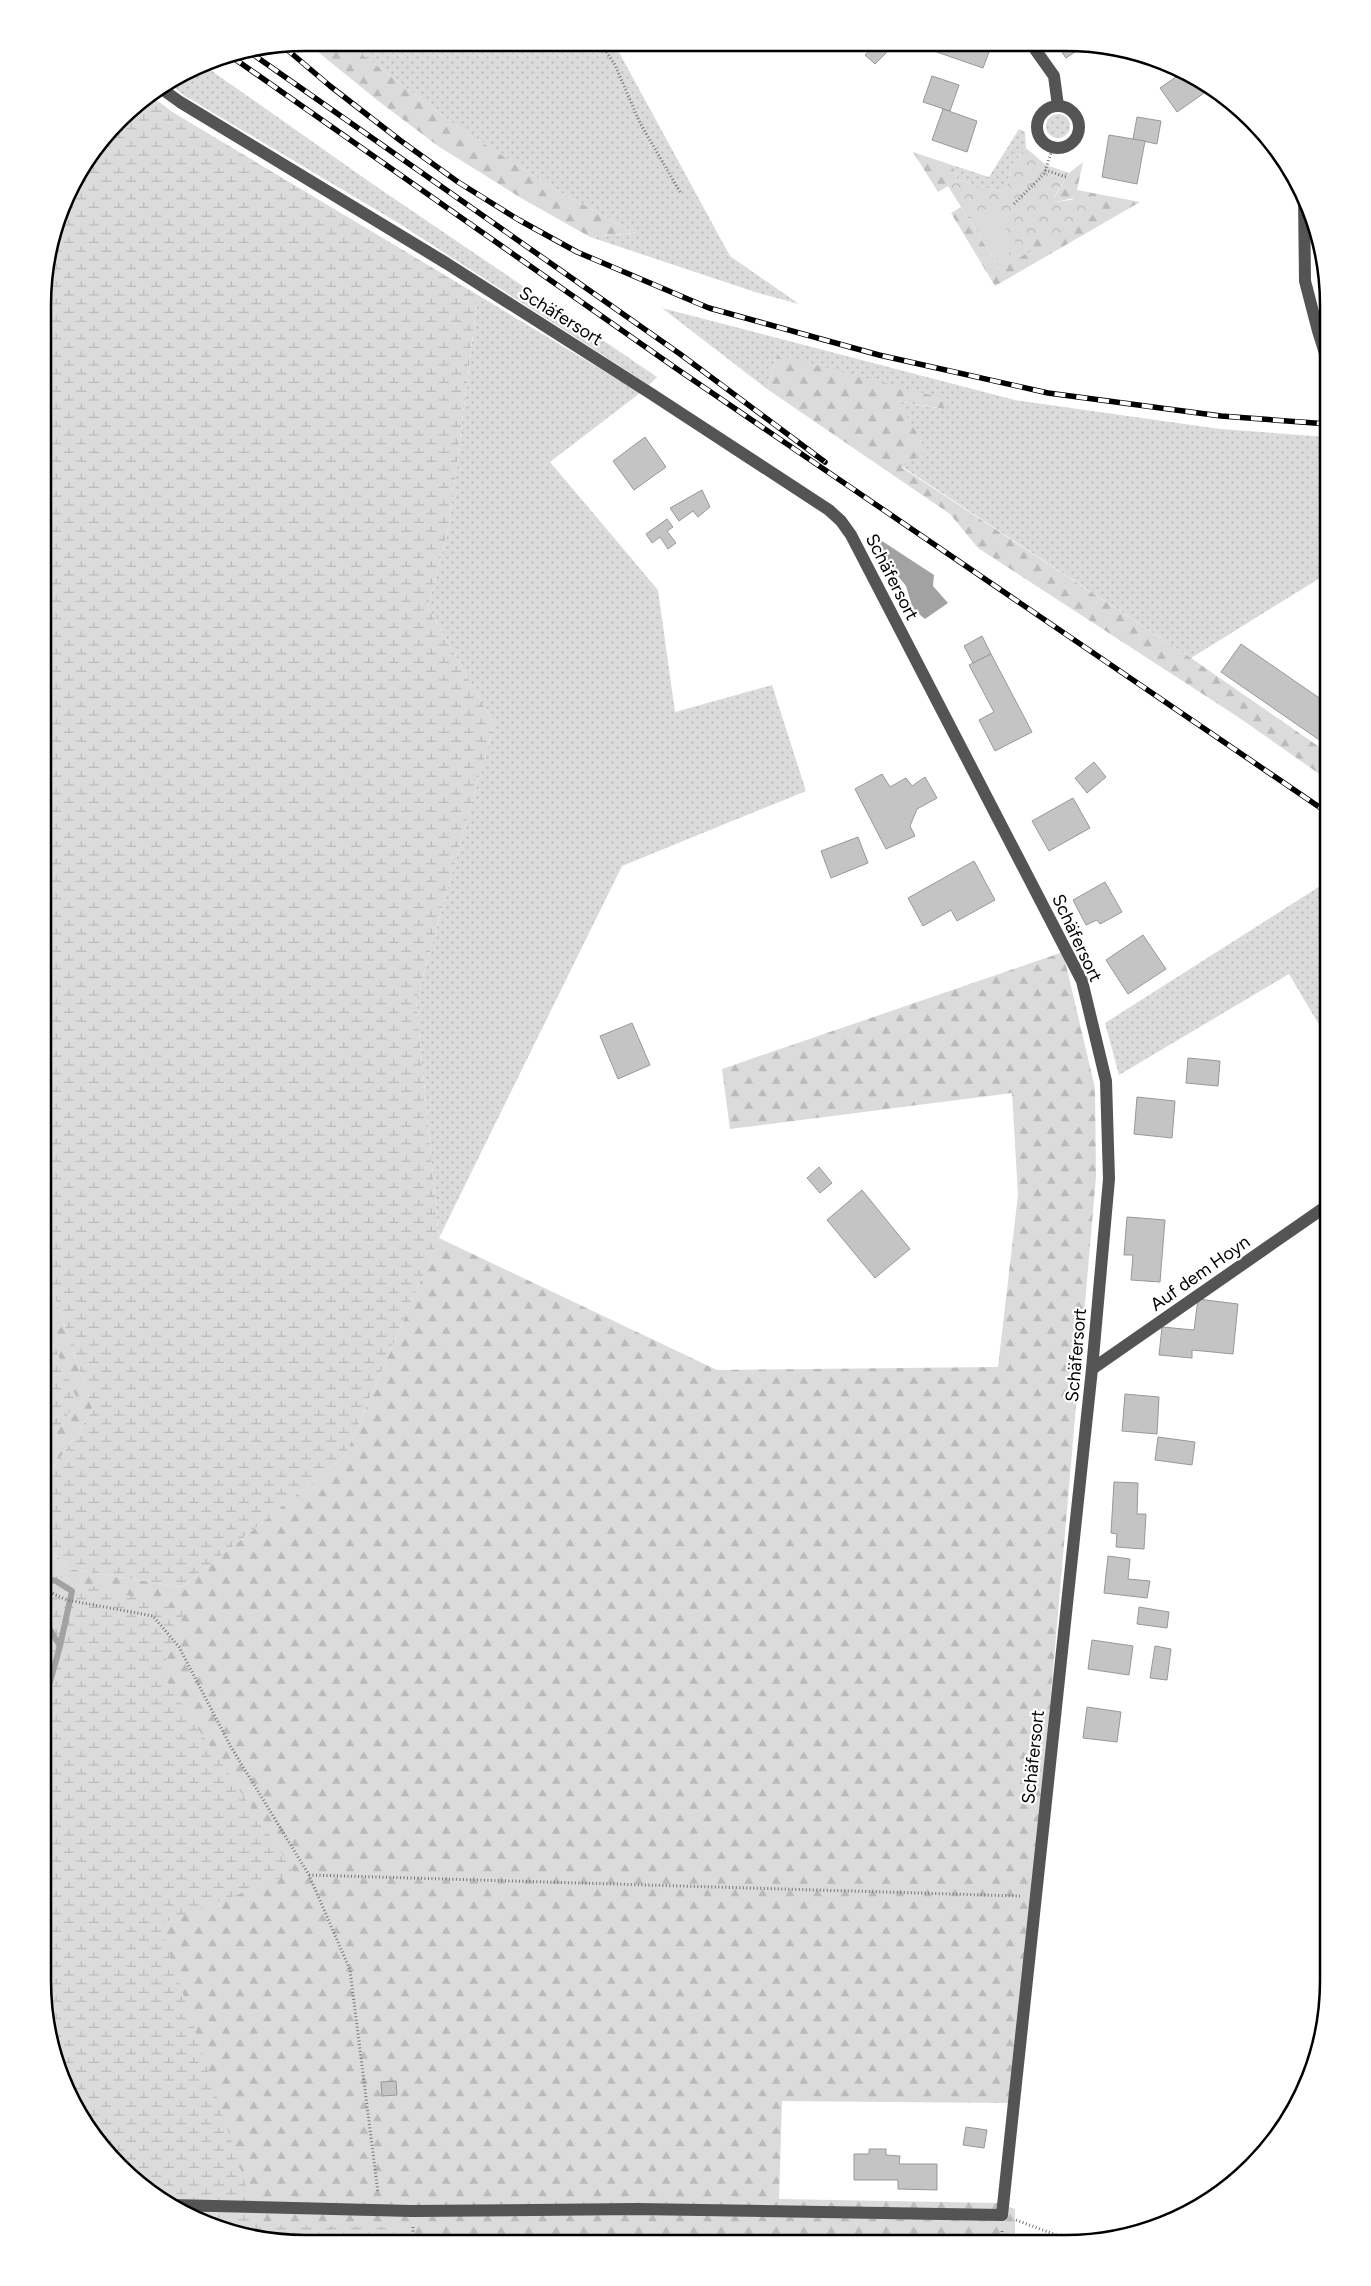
<svg xmlns="http://www.w3.org/2000/svg" width="1371" height="2286" viewBox="0 0 1371 2286" font-family="Figtree,sans-serif">
<defs>
<pattern id="grass-dots" width="8" height="8" patternUnits="userSpaceOnUse" patternTransform="scale(1.25)"><rect width="8" height="8" fill="#dbdbdb"/><path d="M2 2h.1M6 6h.1" fill="none" stroke="#bababa" stroke-width="1.8" stroke-linecap="round"/></pattern>
<pattern id="forest-firs" width="22" height="20" patternUnits="userSpaceOnUse" patternTransform="scale(1.25)"><rect width="22" height="20" fill="#dbdbdb"/><path d="M5 1l3.5 6h-7zM16 11l3.5 6h-7z" fill="#bababa"/></pattern>
<pattern id="wetland-marsh" width="20" height="14" patternUnits="userSpaceOnUse" patternTransform="scale(1.25)"><rect width="20" height="14" fill="#dbdbdb"/><path d="M1 5h8M5 5V1M11 12h8M15 12V8" fill="none" stroke="#bababa"/></pattern>
<pattern id="park-crowns" width="20" height="18" patternUnits="userSpaceOnUse" patternTransform="scale(1.25)"><rect width="20" height="18" fill="#dbdbdb"/><path d="M2 6a3 3 0 1 1 6 0M12 15a3 3 0 1 1 6 0" fill="none" stroke="#bababa"/></pattern>
</defs>
<rect width="100%" height="100%" fill="#fff"/>
<g fill="url(#grass-dots)">
<path d="M347,43H614L730,256L799,304L755,292L590,237L635,233L551,187L455,125Z"/>
<path d="M202,64L374,185L657,377L649,385L400,224L185,96L170,84Z"/>
<circle cx="1058" cy="126" r="12"/>
<path d="M1019,129L1025,132L1026,148L1012,165L1006,190L1001,192L958,180L952,165L989,177Z"/>
<path d="M478,295L640,393L550,462L658,590L675,712L772,685L806,791L622,866L439,1238L416,1001L494,724L428,607L449,526Z"/>
<path d="M662,308L1015,400L1220,429L1328,437V573L1191,658L901,466L897,401L943,409L777,355L767,389Z"/>
<path d="M1328,881V1040L1289,974L1119,1075L1105,1023Z"/>
</g>
<g fill="url(#forest-firs)">
<path d="M307,43H347L455,125L551,187L635,233L590,237L521,198L438,146L377,100Z"/>
<path d="M913,152L952,165L958,180L938,192Z"/>
<path d="M1083,162L1077,190L1140,202L995,286L951,213L961,207L1000,269L1035,233L1074,198L1056,202L1054,198L1069,173Z"/>
<path d="M777,355L942,398L944,409L898,401L927,451L901,467L1191,658L1328,753V780L1238,717L978,548L950,514L767,389Z"/>
<path d="M1063,952L1095,1088L1096,1177L1034,1889L1011,2103L782,2101L779,2199L999,2203L1015,2209V2243L271,2241L205,2224L145,2189L97,2141L62,2081L43,1981V1542L70,1569L182,1587L345,1456L439,1238L717,1370L998,1367L1018,1195L1012,1093L730,1129L722,1069Z"/>
<path d="M43,1275L54,1294L93,1410L43,1483Z"/>
</g>
<g fill="url(#wetland-marsh)">
<path d="M151,96L174,113L478,295L449,526L428,607L494,724L416,1001L439,1238L345,1456L182,1587L70,1569L43,1542V1483L93,1410L54,1294L43,1275L45,271L70,189L132,108Z"/>
<path d="M43,1319L77,1399L43,1454Z"/>
<path d="M43,1561L60,1577L185,1611L161,1673L295,1873L160,1924L259,2225L396,2227V2242L271,2241L205,2224L145,2189L97,2141L62,2081L43,1981Z"/>
</g>
<path fill="url(#park-crowns)" d="M1026,148L1046,165L1069,173L1054,197L1056,202L1084,198L1093,215L1051,239L1035,233L1031,251L1000,269L948,186L958,180L1001,192L1006,190L1012,165Z"/>
<path fill="#dbdbdb" d="M992,205L1018,247L996,261L970,218Z"/>
<path fill="#a2a2a2" d="M882,541L934,575L933,586L948,603L925,619L913,609L906,586L877,550V544Z"/>
<g fill="none" stroke-linecap="round" stroke-linejoin="round">
<g stroke="#a2a2a2" stroke-width="6">
<path d="M43,1578L56,1581L72,1591L60,1646"/>
<path d="M43,1689L50,1682L60,1646L43,1618"/>
</g>
</g>
<g fill="#c4c4c4" stroke="#989898">
<path d="M876,44L893,46L875,64L865,55Z"/>
<path d="M933,44H992L983,68L931,50Z"/>
<path d="M1057,45H1085L1066,58Z"/>
<path d="M1183,72L1200,82L1207,91L1177,112L1160,88Z"/>
<path d="M932,76L959,85L950,111L923,102Z"/>
<path d="M943,109L977,121L967,152L932,140Z"/>
<path d="M1137,117L1161,121L1157,144L1133,139Z"/>
<path d="M1109,135L1145,141L1137,184L1102,177Z"/>
<path d="M645,437L666,467L634,490L613,461Z"/>
<path d="M702,490L710,507L698,517L693,511L679,521L670,508Z"/>
<path d="M667,519L673,527L667,531L676,543L668,549L660,537L652,543L646,534Z"/>
<path d="M982,636L991,654L973,663L964,646Z"/>
<path d="M1241,644L1328,704V746L1221,672Z"/>
<path d="M991,654L1032,732L995,751L979,720L994,712L969,665Z"/>
<path d="M1094,762L1106,777L1087,793L1075,778Z"/>
<path d="M882,774L890,787L906,778L912,786L925,777L937,798L917,809L910,826L915,836L886,849L855,789Z"/>
<path d="M1073,798L1090,828L1049,851L1032,821Z"/>
<path d="M858,837L868,863L831,878L821,851Z"/>
<path d="M974,861L995,900L957,921L951,910L923,926L908,898Z"/>
<path d="M1105,882L1122,912L1100,924L1097,920L1086,925L1073,900Z"/>
<path d="M1143,935L1166,969L1128,994L1106,960Z"/>
<path d="M632,1023L650,1065L618,1079L600,1036Z"/>
<path d="M1188,1058L1220,1061L1218,1086L1186,1083Z"/>
<path d="M1137,1097L1175,1101L1172,1138L1134,1134Z"/>
<path d="M819,1167L832,1183L820,1193L807,1178Z"/>
<path d="M862,1190L910,1249L875,1278L827,1220Z"/>
<path d="M1127,1217L1165,1220L1160,1282L1131,1280L1133,1255H1124Z"/>
<path d="M1198,1299L1238,1304L1233,1354L1192,1350V1358L1159,1355L1162,1327L1194,1330Z"/>
<path d="M1125,1394L1159,1397L1157,1434L1122,1431Z"/>
<path d="M1158,1437L1195,1442L1192,1465L1155,1460Z"/>
<path d="M1114,1482L1138,1483L1137,1514H1146L1144,1549L1116,1547L1117,1534L1111,1533Z"/>
<path d="M1108,1556L1130,1559L1128,1579L1150,1581L1147,1598L1104,1593Z"/>
<path d="M1139,1607L1169,1612L1167,1628L1137,1624Z"/>
<path d="M1092,1640L1133,1646L1129,1675L1088,1669Z"/>
<path d="M1155,1646L1171,1649L1167,1680L1150,1678Z"/>
<path d="M1087,1707L1121,1712L1117,1742L1083,1738Z"/>
<path d="M396,2081L397,2095L382,2096L381,2082Z"/>
<path d="M966,2127L987,2130L984,2148L963,2145Z"/>
<path d="M869,2149H886V2155L900,2156L899,2164H937V2190L898,2189V2180H854V2154H869Z"/>
</g>
<g fill="none" stroke-linecap="round" stroke-linejoin="round">
<g stroke="#767676" stroke-width="3" stroke-dasharray="1 2.5" stroke-linecap="butt">
<path d="M601,43L615,65L640,123L680,192"/>
<path d="M1045,170L1066,177"/>
<path d="M1014,204L1044,174L1053,147"/>
<path d="M43,1589L67,1600L153,1616L179,1647L231,1747L309,1875L350,1970L378,2193"/>
<path d="M309,1875L1020,1896"/>
<path d="M1016,2220L1075,2242"/>
<path d="M413,2227V2242"/>
<path d="M1002,2231V2243"/>
</g>
<g stroke="#545454" stroke-width="12">
<path d="M1032,45L1054,76L1058,106"/>
<path d="M162,89L180,102L446,263L650,393L829,510L841,521L851,535L1082,981L1106,1081L1109,1179L1092,1369L1002,2215L637,2209L412,2211L172,2205"/>
<circle cx="1058" cy="127" r="21"/>
<path d="M1304,197L1305,281L1318,331L1328,363"/>
<path d="M1092,1369L1328,1205"/>
</g>
<defs>
<g id="rail">
<path d="M284,47L330,86L401,141L458,182L519,220L577,252L709,308L879,355L1048,393L1221,416L1328,424"/>
<path d="M251,53L680,354L825,462"/>
<path d="M232,57L677,369L1328,813"/>
</g>
</defs>
<use href="#rail" stroke="#000" stroke-width="5.5"/>
<use href="#rail" stroke="#fff" stroke-width="4" stroke-dasharray="11" stroke-linecap="butt"/>
</g>
<g text-anchor="middle" stroke-width="4.5" stroke-linejoin="round" paint-order="stroke">
<g font-size="18" fill="#000" stroke="#fff">
<text transform="translate(561 316) rotate(32)" y="6">Schäfersort</text>
<text transform="translate(892 577) rotate(63)" y="6">Schäfersort</text>
<text transform="translate(1077 938) rotate(65)" y="6">Schäfersort</text>
<text transform="translate(1200 1273) rotate(-35)" y="6">Auf dem Hoyn</text>
<text transform="translate(1076 1355) rotate(-85)" y="6">Schäfersort</text>
<text transform="translate(1033 1757) rotate(-84)" y="6">Schäfersort</text>
</g>
</g>
<path d="M0 0H1371V2286H0ZM305 51H1066A254 254 0 0 1 1320 305V1981A254 254 0 0 1 1066 2235H305A254 254 0 0 1 51 1981V305A254 254 0 0 1 305 51Z" fill="#fff" fill-rule="evenodd"/>
<path fill="none" stroke="#000" stroke-width="2.5" d="M305 51H1066A254 254 0 0 1 1320 305V1981A254 254 0 0 1 1066 2235H305A254 254 0 0 1 51 1981V305A254 254 0 0 1 305 51Z"/>
</svg>
